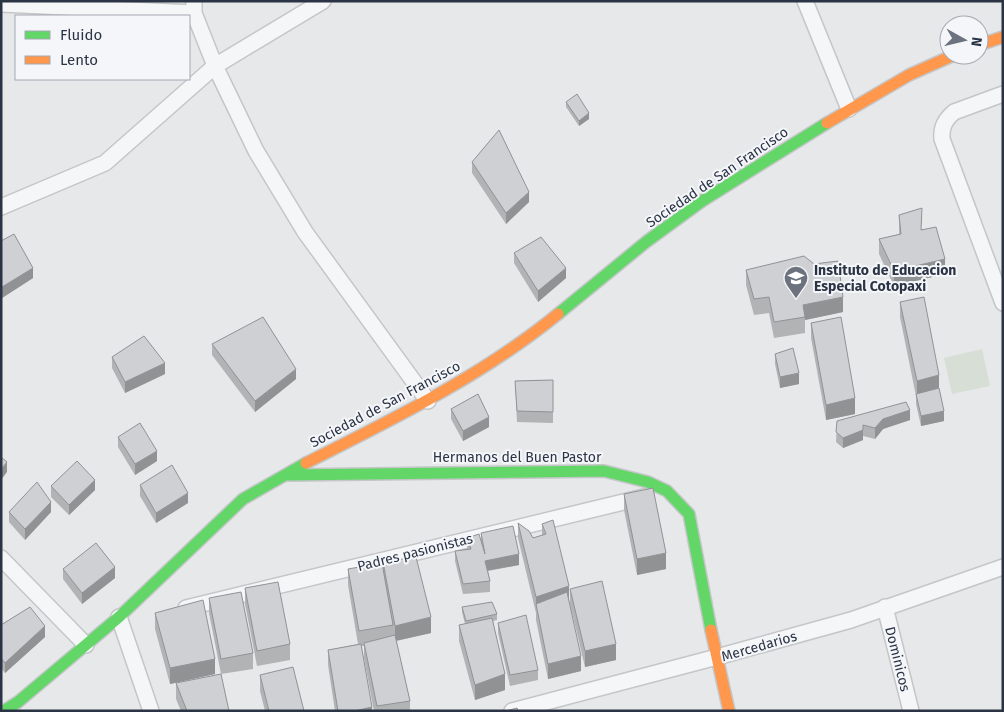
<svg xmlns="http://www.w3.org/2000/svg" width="1004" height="712" viewBox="0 0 1004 712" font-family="'Fira Sans',sans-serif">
<rect width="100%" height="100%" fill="#e6e8ea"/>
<path fill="#d6ded6" d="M982,349L990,386L952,394L944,358Z"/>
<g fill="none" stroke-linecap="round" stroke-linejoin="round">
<defs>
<g id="street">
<path d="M194,1V13L215,66L256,151L305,232L428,401"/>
<path d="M805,1L849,109"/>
<path d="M1,4L194,13"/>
<path d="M1003,94L954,112C945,120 941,127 942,139L1003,303"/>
<path d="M1,207L105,163L215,66L323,1"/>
<path d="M1,558L86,645"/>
<path d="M885,607L911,711"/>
<path d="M186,608L644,497"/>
<path d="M119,617L151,711"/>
<path d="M512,711L717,657L851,620L1003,567"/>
</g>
<g id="fast">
<path d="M558,314L646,242L702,201L827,123"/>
<path d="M288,475L604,471L648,482L667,491L689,514L711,630"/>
<path d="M4,711L18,702L119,617L243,499L306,463"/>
</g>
<g id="slow">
<path d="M979,45L1003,37"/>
<path d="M827,123L909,75L954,55"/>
<path d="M306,463C393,419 482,376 558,314"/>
<path d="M711,630L729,711"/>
</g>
</defs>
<use href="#street" stroke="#c4c6c8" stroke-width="18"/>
<use href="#fast" stroke="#c4c6c8" stroke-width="14"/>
<use href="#slow" stroke="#c4c6c8" stroke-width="14"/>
<use href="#street" stroke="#f5f6f7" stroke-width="15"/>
<use href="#fast" stroke="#63d668" stroke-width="11"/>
<use href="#slow" stroke="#ff974d" stroke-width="11"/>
</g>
<g fill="#b1b3b5">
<path d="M566,102L589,119L579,126L566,107Z"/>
<path d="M472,162L529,202L506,224L472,173Z"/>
<path d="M899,215L922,230L945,274L894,286L879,254V239L899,234Z"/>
<path d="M1,241L33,278L2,298L1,296Z"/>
<path d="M514,253L566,278L538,302L514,263Z"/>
<path d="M746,270L843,312L805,320V333L774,338L769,313L754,315L746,285Z"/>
<path d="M900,302L939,388L944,421L921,426L916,404V396L900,317Z"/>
<path d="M811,323L855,414L826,420L811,338Z"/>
<path d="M212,344L296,379L255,412L212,355Z"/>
<path d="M775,354L799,384L780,388L775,364Z"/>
<path d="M112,357L165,374L125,393L112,368Z"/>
<path d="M553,380V423L517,422L515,381Z"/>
<path d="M451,409L489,427L463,441L451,419Z"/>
<path d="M910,420L883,429L875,439L863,436V440L843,448L836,442L837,421Z"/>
<path d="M118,437L157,461L135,475L118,447Z"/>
<path d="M140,485L188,503L156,523L140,496Z"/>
<path d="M51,486L95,490L69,515L51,497Z"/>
<path d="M624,494L666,569L637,575L624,510Z"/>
<path d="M9,512H51L25,540L9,522Z"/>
<path d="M518,523L533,538L542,535V524L569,600L581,671L548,679L536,620V613L518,538Z"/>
<path d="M481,533L519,565L488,571L490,581V592L463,594L455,561V551L467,549V538L481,540Z"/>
<path d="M383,562L431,633L396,641L410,701V711H374L364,658V646H361L372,711H335L328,665V650L358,644L348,585V569H383Z"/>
<path d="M63,569L115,578L82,604L63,579Z"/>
<path d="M245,588L290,644V660L257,666L245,604Z"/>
<path d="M570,589L616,660L585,667L570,604Z"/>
<path d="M209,598L253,653V669L221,674L209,613Z"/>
<path d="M462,607L497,614V620L493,621L505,690L475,700L459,641V625L465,624L462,612Z"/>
<path d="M155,613L215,674L170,684L155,629Z"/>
<path d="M498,623L538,670V680L510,686L498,633Z"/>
<path d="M1,625L45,637L5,673L1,668Z"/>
<path d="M260,675L304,711H265L260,691Z"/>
<path d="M176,683L229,711H181L176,699Z"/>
</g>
<g fill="#909294">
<path d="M589,113V119L579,126V121Z"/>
<path d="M529,192V202L506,224V213Z"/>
<path d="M945,259V274L894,286V271Z"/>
<path d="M33,268V278L2,298V287Z"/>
<path d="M566,268V278L538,302V291Z"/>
<path d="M843,297V312L805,320L803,305Z"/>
<path d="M165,363V374L125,393V382Z"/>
<path d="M296,369V379L255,412V401Z"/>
<path d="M799,373V384L780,388V377Z"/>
<path d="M939,375V390L917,396V381Z"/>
<path d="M855,398V414L826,420V405Z"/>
<path d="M910,410V420L883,429L875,439V428L883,419Z"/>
<path d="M944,411V421L921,426V416Z"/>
<path d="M489,417V427L463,441V431Z"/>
<path d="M863,430V440L843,448V438Z"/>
<path d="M157,451V461L135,475V464Z"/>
<path d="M7,462V472L1,480V469Z"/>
<path d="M95,480V490L69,515V505Z"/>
<path d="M188,493V503L156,523V513Z"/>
<path d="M51,502V512L25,540V529Z"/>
<path d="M666,553V569L637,575V559Z"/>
<path d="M519,554V565L485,571V561Z"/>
<path d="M115,567V578L82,604V593Z"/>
<path d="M569,586V601L536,604V613V597Z"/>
<path d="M431,617V633L395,641V626Z"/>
<path d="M45,626V637L5,673V663Z"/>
<path d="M616,644V660L585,667V651Z"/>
<path d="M581,656V671L548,679V664Z"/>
<path d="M215,659V674L170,684V668Z"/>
<path d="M505,674V690L475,700V685Z"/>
<path d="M372,707V711H354Z"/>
</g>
<g fill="#ced0d3" stroke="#909294">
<path d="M577,94L589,113L579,121L566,102Z"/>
<path d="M499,130L529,192L506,213L472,162Z"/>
<path d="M922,208L921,230L936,227L945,259L894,271L879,239L901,234L899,215Z"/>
<path d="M14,234L33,268L2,287L1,285V241Z"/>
<path d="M541,237L566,268L538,291L514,253Z"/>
<path d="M804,256L814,264L838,261L843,297L803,305L805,317L774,322L769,297L754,299L746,270Z"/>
<path d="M924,297L939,375L917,381L900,302Z"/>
<path d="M263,317L296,369L255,401L212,344Z"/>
<path d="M841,317L855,398L826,405L811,323Z"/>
<path d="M144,336L165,363L125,382L112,357Z"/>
<path d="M793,348L799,373L780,377L775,354Z"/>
<path d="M553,380V412L517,411L515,381Z"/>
<path d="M939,388L944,411L921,416L916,394Z"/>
<path d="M478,394L489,417L463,431L451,409Z"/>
<path d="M906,402L910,410L883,419L875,428L863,425V430L843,438L836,432L837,421Z"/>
<path d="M140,423L157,451L135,464L118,437Z"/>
<path d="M1,457L7,462L1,469Z"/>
<path d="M77,461L95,480L69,505L51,486Z"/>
<path d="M172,465L188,493L156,513L140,485Z"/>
<path d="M37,482L51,502L25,529L9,512Z"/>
<path d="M653,488L666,553L637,559L624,494Z"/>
<path d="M553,520L569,586L536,597L518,523L529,531L533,538L546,534L542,524Z"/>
<path d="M513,526L519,554L485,561L490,581L463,584L455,551L471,549L467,538L479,534L485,554L481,533Z"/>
<path d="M96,543L115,567L82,593L63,569Z"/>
<path d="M416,557L431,617L395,626L383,562Z"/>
<path d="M382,563L393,625L359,631L348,569Z"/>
<path d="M602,581L616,644L585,651L570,589Z"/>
<path d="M278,582L290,644L257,651L245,588Z"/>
<path d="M241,592L253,653L221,659L209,598Z"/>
<path d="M567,592L581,656L548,664L536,604Z"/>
<path d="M203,600L215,659L170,668L155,613Z"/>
<path d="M492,602L497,614L466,621L462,607Z"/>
<path d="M30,607L45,626L5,663L1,658V625Z"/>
<path d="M526,615L538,670L510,675L498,623Z"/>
<path d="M492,618L505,674L475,685L459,625Z"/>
<path d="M395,635L410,701L377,706L364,643Z"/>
<path d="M361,644L372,707L354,711H338L328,650Z"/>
<path d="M293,667L304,711H269L260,675Z"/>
<path d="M221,674L229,711H187L176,683Z"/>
<path d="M517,708L518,711H506Z"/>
</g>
<defs>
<symbol id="school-pin" viewBox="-11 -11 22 30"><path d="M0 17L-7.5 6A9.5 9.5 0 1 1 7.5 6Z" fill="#6c737f" stroke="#f4f6f9"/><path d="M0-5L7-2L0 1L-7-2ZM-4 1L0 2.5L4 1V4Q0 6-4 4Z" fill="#fff"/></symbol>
</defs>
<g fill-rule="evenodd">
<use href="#school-pin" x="782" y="264" width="28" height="38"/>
</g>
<g text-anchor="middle" stroke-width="4" stroke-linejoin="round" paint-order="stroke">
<g font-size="14" fill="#2b3445" stroke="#f4f6f9">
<text transform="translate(717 177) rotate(-34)" y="5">Sociedad de San Francisco</text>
<text transform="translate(385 404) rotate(-28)" y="5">Sociedad de San Francisco</text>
<text x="517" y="462">Hermanos del Buen Pastor</text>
<text transform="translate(415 552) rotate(-14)" y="5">Padres pasionistas</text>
<text transform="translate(759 646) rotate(-16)" y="5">Mercedarios</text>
<text transform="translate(898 659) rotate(76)" y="5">Dominicos</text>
</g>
<g font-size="14" font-weight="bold" fill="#2b3445" stroke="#f4f6f9" text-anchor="start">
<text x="814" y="275">Instituto de Educacion<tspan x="814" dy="16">Especial Cotopaxi</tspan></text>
</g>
</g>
<rect width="1004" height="712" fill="none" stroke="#2b3445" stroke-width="5"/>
<rect x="15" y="15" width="175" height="65" fill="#f4f6f9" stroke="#a4a8b1"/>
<rect x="25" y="31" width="25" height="8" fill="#63d668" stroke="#a4a8b1"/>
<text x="60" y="40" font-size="15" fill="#2b3445">Fluido</text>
<rect x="25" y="56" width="25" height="8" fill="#ff974d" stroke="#a4a8b1"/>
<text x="60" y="65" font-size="15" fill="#2b3445">Lento</text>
<g transform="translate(964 40) rotate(98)"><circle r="24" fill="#f4f6f9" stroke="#a4a8b1"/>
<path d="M0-4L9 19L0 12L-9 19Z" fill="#6c737f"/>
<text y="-8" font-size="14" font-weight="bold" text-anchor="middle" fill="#2b3445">N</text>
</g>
</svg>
